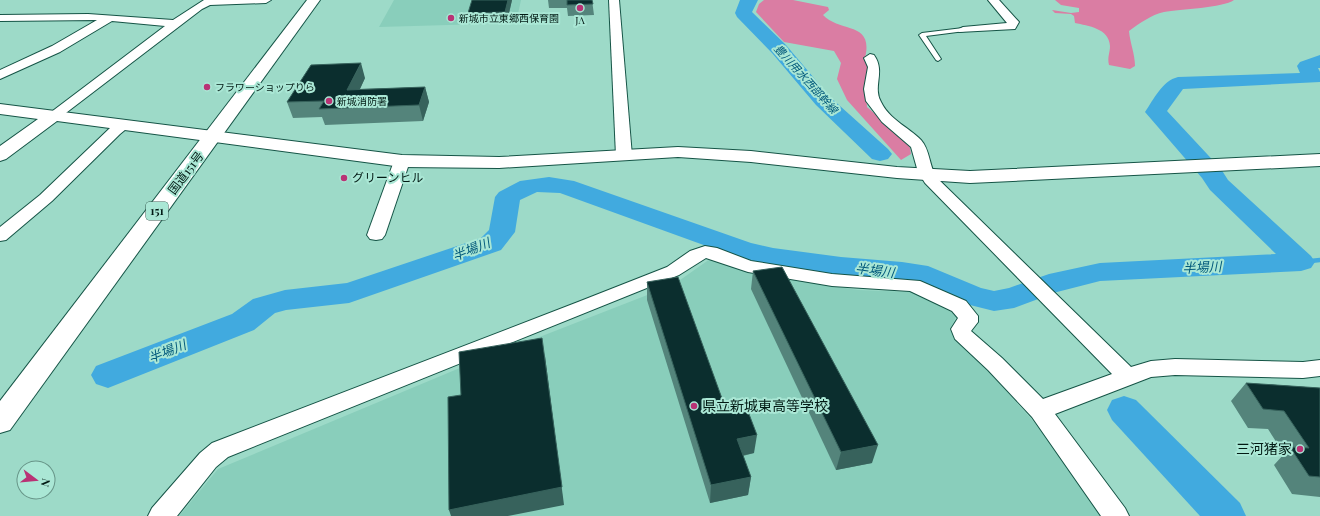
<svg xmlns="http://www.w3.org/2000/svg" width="1320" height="516" viewBox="0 0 1320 516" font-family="'Playfair Display','Noto Sans JP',serif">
<rect width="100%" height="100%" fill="#9ddac8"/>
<g fill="#89cebb">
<path d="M394,0H521L516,23L379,27Z"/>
<path d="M710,259L748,273L858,290L911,292L957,315L950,329L1052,442L1104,516H179L218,469L455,370L673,285Z"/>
</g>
<g fill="#da7da3">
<path d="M764,0H793L828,7L829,10L823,15C840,33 874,21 865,58L871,63L866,89L867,107L909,143L911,154L901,160L847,100L837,79L841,63L834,51L784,42L756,12L759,4Z"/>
<path d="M1055,0H1234C1223,8 1180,9 1164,12C1151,15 1140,23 1129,31C1130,43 1135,54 1135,66L1130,69L1109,65C1107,57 1110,53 1110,46C1109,28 1088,26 1075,23L1074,16L1071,14L1055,13L1052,10L1071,13L1079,12V8L1061,5Z"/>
</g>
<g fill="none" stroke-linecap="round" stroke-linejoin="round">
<path stroke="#41aadf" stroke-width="4.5" d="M1301,262L1320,260"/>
<g fill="#41aadf" fill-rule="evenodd">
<path d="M740,0H758L752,12L786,45L830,97L888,149L892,154L888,159L880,161L872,159L816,105L772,53L737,17L735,13Z"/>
<path d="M1320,55V68H1318L1320,72V82L1183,89L1167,111L1221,169L1228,180L1311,256L1315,262L1311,268L1301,271L1100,281L1057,292L1014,308L994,311L962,303L921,284L902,280L841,275L773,266L734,256L560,193L537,192L520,200L515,232L501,250L349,303L286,310L275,313L254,330L108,388L96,384L91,375L96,366L232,314L253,299L285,290L347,283L481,238L489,230L495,197L499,192L520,181L549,177L574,181L751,243L773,248L841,257L902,262L928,266L981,288L994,291L1009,288L1049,274L1100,263L1276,254L1210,190L1202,178L1145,112C1154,99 1162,81 1178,77L1300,73L1297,66L1300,62Z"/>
<path d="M1124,396L1136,400L1240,503L1246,516H1200L1112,420L1107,410L1112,400Z"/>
</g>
<defs>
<path id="service" d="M963,28L965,29V31L926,36L941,59L938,61L936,60L919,35L922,33Z"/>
<g id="minor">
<path d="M204,0H271L266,3L210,5L202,9L58,119H48L46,116L165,26L112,21L60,52L0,79V70L52,46L97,20L0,21V15L88,14L173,20Z"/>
<path d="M609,0H619L632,156L629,159H619L616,156Z"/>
<path d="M988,0H999L1019,22L1015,29L959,32L957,30L963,27L1007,23Z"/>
<path d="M870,54L874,55C886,72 872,86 881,102C889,119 908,127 921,140C930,150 929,165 936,177L1131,367L1151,361L1175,359L1303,362L1320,360V376L1303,378L1175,375L1151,377L1055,414L1125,508L1129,516H1101L1032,417L988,370L955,339L951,329L958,318L952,311L910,291L832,286L748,272L706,258L679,275L228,457L216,467L177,516H148L152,508L200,453L212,443L578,302L667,267L690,251L705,246L717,248L751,261L832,274L920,281L966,301L978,316V322L971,331L1002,358L1043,399L1112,374L925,183L918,172L911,147L882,122L866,101L864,89L868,67L864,58Z"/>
<path d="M124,121L129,122L131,125L120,134L52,201L6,240L0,241V227L40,195L110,128Z"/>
<path d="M402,156L407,158L410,161L385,235L382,239L376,240L370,239L367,235L394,161L397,158Z"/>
</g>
<path id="tertiary" d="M0,104L402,155L499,157L678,147L751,151L897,167L970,171L1320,154V166L970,183L897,178L751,162L678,157L499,168L402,167L57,121L6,159L0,161V146L38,119L0,114Z"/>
<path id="trunk" d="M307,0H320L10,430L0,433V401Z"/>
</defs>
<use href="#service" stroke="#155446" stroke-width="2"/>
<use href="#minor" stroke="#155446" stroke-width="2"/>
<use href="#tertiary" stroke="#155446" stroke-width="2"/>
<use href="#trunk" stroke="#155446" stroke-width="2"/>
<use href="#service" fill="#fff" fill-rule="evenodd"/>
<use href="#minor" fill="#fff" fill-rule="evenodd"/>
<use href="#tertiary" fill="#fff" fill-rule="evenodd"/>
<use href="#trunk" fill="#fff" fill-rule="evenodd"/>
</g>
<g fill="#54847b">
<path d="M512,0L507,22L469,23L468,13Z"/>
<path d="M548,0H592L594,15L568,16L567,8H549Z"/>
<path d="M365,78L360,89L425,87L429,102L423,121L325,125L322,117L293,118L287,102Z"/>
<path d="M753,271L872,463L836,470L751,289Z"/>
<path d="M647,282L754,453L743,456L751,477L748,495L710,503L647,300Z"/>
<path d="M1246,383L1320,388V497L1292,494L1274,465L1284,454L1268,429L1248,428L1231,401Z"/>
</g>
<g fill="#37625c">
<path d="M508,0H512L507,22L505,12Z"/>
<path d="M361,63L365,78L352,106L347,90Z"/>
<path d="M425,87L429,102L423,121L419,105Z"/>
<path d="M545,356L564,505L508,516H451L449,510Z"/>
<path d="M757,435L754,453L735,457L737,439Z"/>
<path d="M878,445L872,463L836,470L841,452Z"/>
<path d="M751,477L748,495L710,503L711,485Z"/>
</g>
<g fill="#0b2e2e" stroke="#37625c">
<path d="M472,0H508L505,12L468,13Z"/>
<path d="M567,0H592L593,4L567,5Z"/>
<path d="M361,63L347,90L425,87L419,105L319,109L324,101L287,102L311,65Z"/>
<path d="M782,267L878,445L841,452L753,271Z"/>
<path d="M678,277L724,404L744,401L757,435L737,439L751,477L711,485L647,282Z"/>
<path d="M542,338L562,487L449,510L448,397L461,395L459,352Z"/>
<path d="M1246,383L1320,388V477L1309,476L1290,447L1309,448L1284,411L1263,409Z"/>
</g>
<g fill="#b93275" stroke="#aae7d5" stroke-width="1.5">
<circle cx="580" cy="8" r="4"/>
<circle cx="451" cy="18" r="4"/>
<circle cx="207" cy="87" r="4"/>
<circle cx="329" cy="101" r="4"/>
<circle cx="344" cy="178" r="4"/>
<circle cx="694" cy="406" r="4"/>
<circle cx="1300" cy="449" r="4"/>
</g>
<g text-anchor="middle" stroke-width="4" stroke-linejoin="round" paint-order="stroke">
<g font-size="10" fill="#021a14" stroke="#aae7d5" text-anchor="start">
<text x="459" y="22">新城市立東郷西保育園</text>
<text x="580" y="24" text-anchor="middle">JA</text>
<text x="215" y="91">フラワーショップりら</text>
<text x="337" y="105">新城消防署</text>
</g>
<g font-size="11" font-style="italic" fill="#00587b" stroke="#aae7d5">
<text transform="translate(806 79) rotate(48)" y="4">豊川用水西部幹線</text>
</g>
<rect fill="#aae7d5" stroke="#34584e" stroke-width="1" x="146" y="202" width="22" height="18" rx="3"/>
<g font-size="11" font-weight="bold" fill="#021a14">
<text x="157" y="215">151</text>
</g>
<g font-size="12" fill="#021a14" stroke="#aae7d5">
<text transform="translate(186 173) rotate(-53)" y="4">国道151号</text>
</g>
<g font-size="12" fill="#021a14" stroke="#aae7d5" text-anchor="start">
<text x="352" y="182">グリーンヒル</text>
</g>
<g font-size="13" font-style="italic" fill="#00587b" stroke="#aae7d5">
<text transform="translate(471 249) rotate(-22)" y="5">半場川</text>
<text transform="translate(1202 267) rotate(-3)" y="5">半場川</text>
<text transform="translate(875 270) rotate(7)" y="5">半場川</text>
<text transform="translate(167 351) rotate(-22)" y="5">半場川</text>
</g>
<g font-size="14" fill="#021a14" stroke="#aae7d5" text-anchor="start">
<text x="702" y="411">県立新城東高等学校</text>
<text x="1292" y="454" text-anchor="end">三河猪家</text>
</g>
</g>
<g transform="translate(36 480) rotate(106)"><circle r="19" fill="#aae7d5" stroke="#679588"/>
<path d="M0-3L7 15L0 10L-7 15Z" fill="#b93275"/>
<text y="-6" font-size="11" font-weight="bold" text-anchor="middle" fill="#021a14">N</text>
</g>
</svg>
